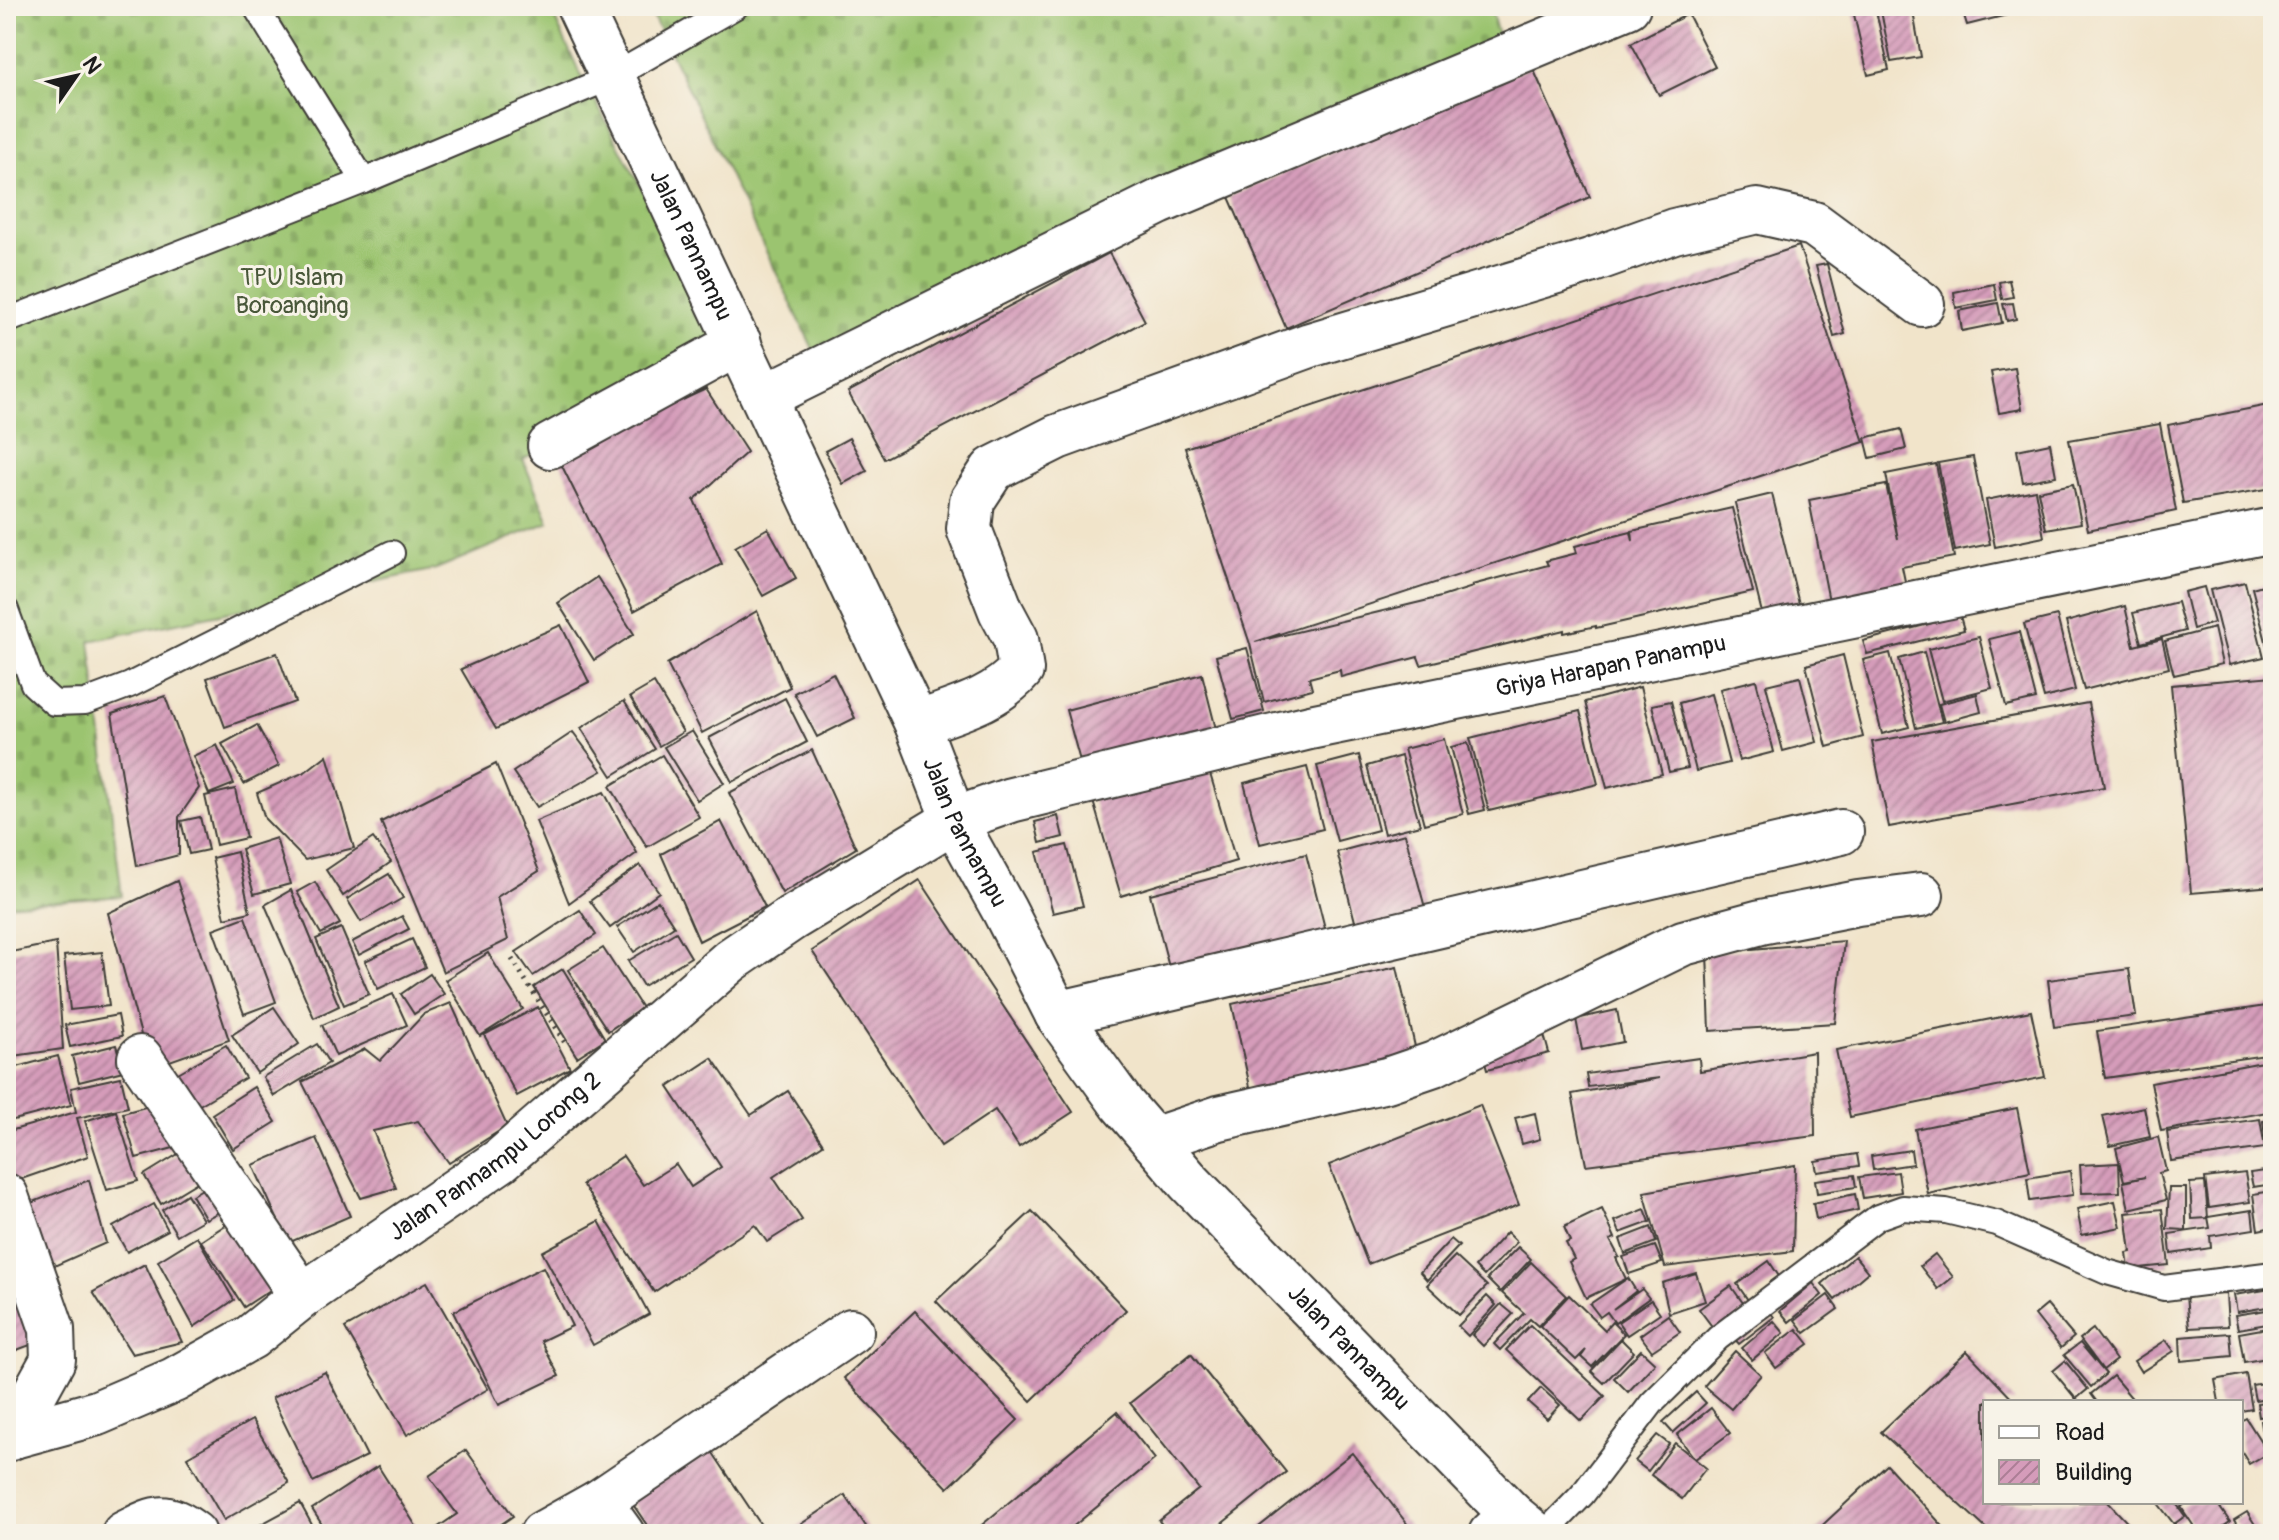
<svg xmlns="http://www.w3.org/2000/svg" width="2279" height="1540" viewBox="0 0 2279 1540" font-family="Pangolin,sans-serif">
<defs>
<pattern id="cemetery-stones" width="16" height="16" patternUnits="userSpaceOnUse" patternTransform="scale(2)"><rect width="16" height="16" fill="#9bc470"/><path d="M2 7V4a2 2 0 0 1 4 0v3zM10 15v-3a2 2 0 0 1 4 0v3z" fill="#85a860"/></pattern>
<pattern id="building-hatch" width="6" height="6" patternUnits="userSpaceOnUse" patternTransform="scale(2)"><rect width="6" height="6" fill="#d59cba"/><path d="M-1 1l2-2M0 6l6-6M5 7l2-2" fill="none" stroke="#ac7e96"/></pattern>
</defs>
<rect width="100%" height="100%" fill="#f7f3e8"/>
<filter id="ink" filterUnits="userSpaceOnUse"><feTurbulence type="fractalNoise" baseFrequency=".0125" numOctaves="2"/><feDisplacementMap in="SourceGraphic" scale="16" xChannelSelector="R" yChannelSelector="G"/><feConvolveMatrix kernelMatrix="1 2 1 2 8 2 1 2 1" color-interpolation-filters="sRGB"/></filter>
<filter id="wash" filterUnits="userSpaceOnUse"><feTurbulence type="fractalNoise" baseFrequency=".006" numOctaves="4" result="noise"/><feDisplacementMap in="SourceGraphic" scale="32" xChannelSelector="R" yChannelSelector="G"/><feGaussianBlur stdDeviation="1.8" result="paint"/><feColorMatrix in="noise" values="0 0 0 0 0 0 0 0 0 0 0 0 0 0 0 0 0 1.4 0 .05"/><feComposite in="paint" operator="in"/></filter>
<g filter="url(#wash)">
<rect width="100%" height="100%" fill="#f1e4ca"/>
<g fill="url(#cemetery-stones)" stroke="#5c7046" stroke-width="2">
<path d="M6,6H549L577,67L724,344L523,460L549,522L436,569L90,641L122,896L6,905Z"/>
<path d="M648,6H1490L1501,46L828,380Z"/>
</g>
<g id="blocks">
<g fill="url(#building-hatch)">
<path d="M1852,6H1875L1889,70L1868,75Z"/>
<path d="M1880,6H1912L1921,57L1891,62Z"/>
<path d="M1961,6H2005L2007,15L1967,25Z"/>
<path d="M1688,14L1715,67L1659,95L1631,43Z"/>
<path d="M1532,66L1590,197L1286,328L1229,197Z"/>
<path d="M1799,246L1864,442L1255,642L1441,597L1473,587L1472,585L1548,565L1546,561L1577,553L1575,546L1631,532L1633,541L1632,531L1732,508L1753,592L1596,628V626L1564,633V630L1421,665L1418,657L1341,677L1340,670L1309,678L1312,689L1264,702L1250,644L1185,448Z"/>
<path d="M1109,253L1145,321L884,459L848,392Z"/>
<path d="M1827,264L1845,334L1834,337L1816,266Z"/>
<path d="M2009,280L2013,297L2002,299L1999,282Z"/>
<path d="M1994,284L1997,300L1956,308L1954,292Z"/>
<path d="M1998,303L2002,323L1962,331L1959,311Z"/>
<path d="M2013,303L2016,319L2007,321L2003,304Z"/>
<path d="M2015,368L2022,409L1999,413L1991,372Z"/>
<path d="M706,389L747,452L694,500L722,564L634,611L558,458Z"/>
<path d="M2273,404V488L2183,503L2168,425Z"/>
<path d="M2160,424L2176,511L2088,530L2069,440Z"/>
<path d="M1901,429L1906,449L1870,458L1865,438Z"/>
<path d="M849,438L867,471L843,484L825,451Z"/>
<path d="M2050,443L2056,476L2023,482L2017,450Z"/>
<path d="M1973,457L1990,544L1955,551L1938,463Z"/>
<path d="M1936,464L1954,557L1902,567L1906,586L1829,601L1809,500L1886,485L1898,539L1886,474Z"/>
<path d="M2073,484L2081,523L2046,529L2038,491Z"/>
<path d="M2035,490L2044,537L1995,547L1986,500Z"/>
<path d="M1772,494L1799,604L1762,613L1735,503Z"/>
<path d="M768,528L796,578L763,596L735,547Z"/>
<path d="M597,577L634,634L594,660L558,603Z"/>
<path d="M2245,582L2264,657L2229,665L2210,590Z"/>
<path d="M2273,582V652L2269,653L2252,588Z"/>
<path d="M2204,587L2214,623L2193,629L2184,592Z"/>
<path d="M2177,602L2185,631L2141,643L2133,613Z"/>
<path d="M2125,606L2134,646L2162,639L2169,668L2084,690L2066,622Z"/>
<path d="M757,611L790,687L702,733L667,664Z"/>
<path d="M1960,616L1964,630L1867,654L1863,641Z"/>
<path d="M2057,616L2075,690L2044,698L2024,624Z"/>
<path d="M561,625L589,682L496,729L461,669Z"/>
<path d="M2214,628L2222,664L2174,675L2165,641Z"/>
<path d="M2019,632L2036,699L2006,706L1989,639Z"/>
<path d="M1979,637L1992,688L1942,701L1928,649Z"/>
<path d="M1247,648L1264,711L1233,719L1216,656Z"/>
<path d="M1924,652L1942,722L1916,728L1899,659Z"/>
<path d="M277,653L295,702L225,727L207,678Z"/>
<path d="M1890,653L1909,727L1882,734L1863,660Z"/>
<path d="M1843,655L1863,737L1827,747L1806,665Z"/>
<path d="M833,673L855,718L817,737L794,693Z"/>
<path d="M1202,674L1218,737L1083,772L1066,710Z"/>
<path d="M2273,676V886L2191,893L2171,685Z"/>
<path d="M1800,677L1817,742L1783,751L1766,685Z"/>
<path d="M1756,680L1774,752L1739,761L1720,689Z"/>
<path d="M654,683L683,732L659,746L630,697Z"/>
<path d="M1640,687L1662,774L1607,788L1585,702Z"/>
<path d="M1711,694L1729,763L1696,771L1679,703Z"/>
<path d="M1977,694L1981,712L1944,722L1939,704Z"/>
<path d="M165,696L199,788L179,817V855L137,866L112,714Z"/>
<path d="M785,698L807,742L732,782L709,738Z"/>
<path d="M624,701L655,749L612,776L581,728Z"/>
<path d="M1671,701L1688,768L1669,772L1652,705Z"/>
<path d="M2088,703L2104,787L1889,827L1872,742Z"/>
<path d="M1580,711L1598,784L1489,811L1470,738Z"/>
<path d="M257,725L279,766L244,784L222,744Z"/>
<path d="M692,731L724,783L697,800L664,747Z"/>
<path d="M573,732L602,771L537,807L513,772Z"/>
<path d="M1444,739L1463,814L1424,824L1404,749Z"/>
<path d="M1468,743L1485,810L1469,814L1451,747Z"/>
<path d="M217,745L234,784L209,794L193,756Z"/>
<path d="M812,750L856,848L782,893L729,793Z"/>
<path d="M327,755L354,848L305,860L265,819L257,793L305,772Z"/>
<path d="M662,755L699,817L647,847L610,786Z"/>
<path d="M1359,755L1378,830L1337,841L1317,766Z"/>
<path d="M1401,756L1420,825L1384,834L1367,766Z"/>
<path d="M1205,757L1236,861L1121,896L1090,791Z"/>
<path d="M496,764L539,871L497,897L508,940L443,972L381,822Z"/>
<path d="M1307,767L1323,829L1260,844L1244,783Z"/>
<path d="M235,789L246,838L216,845L205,796Z"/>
<path d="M604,792L637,853L569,903L536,821Z"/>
<path d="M1058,816L1063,837L1040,843L1035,822Z"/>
<path d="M200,817L208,850L189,854L181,821Z"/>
<path d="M721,821L765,907L699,941L661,854Z"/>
<path d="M1405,834L1427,915L1358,933L1337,852Z"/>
<path d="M276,838L290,884L254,894L241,849Z"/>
<path d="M373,838L391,862L343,896L326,870Z"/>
<path d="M1067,845L1083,906L1053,913L1037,852Z"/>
<path d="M237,852L250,912L225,918L212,858Z"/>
<path d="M1306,854L1327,936L1171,975L1150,894Z"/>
<path d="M640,865L659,892L610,928L590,901Z"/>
<path d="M389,874L403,898L361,922L347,899Z"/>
<path d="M920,880L1073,1112L1019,1147L995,1110L941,1146L812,951Z"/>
<path d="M177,881L229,1040L150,1068L108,913Z"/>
<path d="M315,882L340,924L321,934L297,892Z"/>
<path d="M291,890L339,1006L314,1018L265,905Z"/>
<path d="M658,901L674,926L634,952L617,927Z"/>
<path d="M580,910L596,935L533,976L516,952Z"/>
<path d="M402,916L409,929L359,955L352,942Z"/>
<path d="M245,917L276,1002L244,1014L213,929Z"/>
<path d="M341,928L369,994L344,1005L316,939Z"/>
<path d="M676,932L691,957L643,986L628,961Z"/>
<path d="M412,939L425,967L378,989L365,961Z"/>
<path d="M1844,941L1835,1023L1710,1031L1707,953Z"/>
<path d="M56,943L63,1049L6,1057V953Z"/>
<path d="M603,948L642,1008L608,1031L568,970Z"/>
<path d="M102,952L109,1006L70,1010L64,956Z"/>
<path d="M488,953L523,1009L480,1036L445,980Z"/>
<path d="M1397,967L1418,1060L1252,1096L1232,1004Z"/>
<path d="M563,969L605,1039L577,1057L534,987Z"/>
<path d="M2129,969L2136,1016L2054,1027L2048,980Z"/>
<path d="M430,974L444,994L414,1014L401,994Z"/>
<path d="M393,994L407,1025L336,1056L322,1025Z"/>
<path d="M451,1003L507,1126L449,1163L418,1121L373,1131L396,1188L361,1198L302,1082L365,1049L380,1061L424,1014Z"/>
<path d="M2273,1005V1054L2105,1078L2097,1031Z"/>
<path d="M274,1007L299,1044L257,1073L232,1035Z"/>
<path d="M538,1007L570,1068L517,1096L484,1035Z"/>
<path d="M1617,1010L1623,1042L1582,1050L1576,1019Z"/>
<path d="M2031,1011L2045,1077L1850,1117L1836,1050Z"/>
<path d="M118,1015L122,1036L70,1047L65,1025Z"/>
<path d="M1544,1035L1549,1053L1487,1070L1482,1052Z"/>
<path d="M317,1044L329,1063L274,1096L263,1077Z"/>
<path d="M116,1045L123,1071L79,1082L72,1056Z"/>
<path d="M226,1045L245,1078L186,1113L166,1080Z"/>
<path d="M1814,1052L1815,1136L1586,1165L1572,1094L1660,1078L1588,1087L1586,1074L1699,1058L1700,1071Z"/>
<path d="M58,1056L71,1105L6,1122V1070Z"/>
<path d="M712,1058L751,1115L788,1091L823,1144L773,1177L802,1220L767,1242L755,1225L654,1292L582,1184L623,1156L643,1185L676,1164L691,1187L721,1167L668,1087Z"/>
<path d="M2273,1060V1111L2161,1131L2151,1083Z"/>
<path d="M121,1077L128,1107L77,1118L88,1156L10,1183L6,1168V1132L76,1112L71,1088Z"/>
<path d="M254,1087L276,1122L233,1149L212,1114Z"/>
<path d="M168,1101L181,1146L136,1158L123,1113Z"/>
<path d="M1480,1105L1519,1205L1368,1264L1329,1165Z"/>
<path d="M2144,1107L2150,1137L2110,1146L2103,1116Z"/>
<path d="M2017,1108L2030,1172L1928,1194L1915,1129Z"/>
<path d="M116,1111L138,1181L107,1190L85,1121Z"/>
<path d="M1535,1113L1540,1139L1522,1144L1515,1118Z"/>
<path d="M2260,1119L2265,1148L2171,1161L2167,1132Z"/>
<path d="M2273,1119V1165H2269L2263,1121Z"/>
<path d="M2158,1137L2166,1171L2159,1173L2166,1200L2129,1209L2123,1182L2145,1177L2124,1181L2116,1148Z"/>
<path d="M316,1138L350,1216L288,1243L253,1165Z"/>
<path d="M196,1143L214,1172L161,1204L144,1175Z"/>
<path d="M1911,1150L1913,1164L1873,1170L1871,1156Z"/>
<path d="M1857,1154L1859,1166L1817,1172L1815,1161Z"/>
<path d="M2119,1163L2120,1192L2082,1193L2080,1165Z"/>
<path d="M1795,1165L1793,1251L1665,1267L1644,1192Z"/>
<path d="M2273,1170V1184L2253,1187L2250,1173Z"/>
<path d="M2070,1171L2073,1195L2030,1201L2027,1178Z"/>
<path d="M1898,1172L1901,1192L1863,1198L1859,1177Z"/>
<path d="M2245,1173L2250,1202L2209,1208L2205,1178Z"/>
<path d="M1854,1175L1856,1187L1817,1193L1815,1180Z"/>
<path d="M89,1180L106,1243L43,1271L18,1208Z"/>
<path d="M218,1180L232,1205L206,1219L192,1195Z"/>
<path d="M2205,1182L2208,1218L2192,1219L2190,1183Z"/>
<path d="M2169,1188H2186V1230L2167,1229Z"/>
<path d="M2273,1191V1227L2258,1230L2253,1194Z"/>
<path d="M187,1194L203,1220L177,1235L162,1210Z"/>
<path d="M1855,1194L1858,1210L1816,1219L1813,1203Z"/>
<path d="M2115,1201L2121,1227L2082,1235L2077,1209Z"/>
<path d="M154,1204L168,1230L127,1252L113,1227Z"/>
<path d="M1602,1209L1615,1238L1610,1240L1619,1257L1616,1258L1626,1279L1586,1298L1569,1262L1574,1259L1566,1243L1570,1241L1564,1227Z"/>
<path d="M1645,1209L1650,1222L1620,1233L1615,1221Z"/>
<path d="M2162,1209L2169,1265L2129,1269L2127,1253L2131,1252L2126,1213Z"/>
<path d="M2252,1210L2254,1229L2210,1236L2211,1248L2171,1254L2169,1234L2210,1228L2208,1217Z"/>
<path d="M1032,1211L1126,1310L1031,1401L936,1301Z"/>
<path d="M244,1213L287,1279L244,1307L201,1241Z"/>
<path d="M599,1221L649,1314L593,1345L542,1252Z"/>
<path d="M1651,1227L1656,1242L1625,1254L1620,1239Z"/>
<path d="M1507,1232L1517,1242L1484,1276L1475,1267Z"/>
<path d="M197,1237L234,1300L194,1327L158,1261Z"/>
<path d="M1451,1239L1459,1246L1427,1280L1420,1272Z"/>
<path d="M1655,1246L1662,1263L1629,1274L1623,1257Z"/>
<path d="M1518,1247L1531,1259L1500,1292L1487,1279Z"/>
<path d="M6,1248L41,1341L6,1354Z"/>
<path d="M1935,1254L1953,1277L1938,1289L1920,1266Z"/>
<path d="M1455,1256L1487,1286L1459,1315L1427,1285Z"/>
<path d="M1855,1256L1868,1272L1835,1300L1822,1284Z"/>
<path d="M1769,1261L1780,1278L1748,1300L1737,1284Z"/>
<path d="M1531,1262L1566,1296L1538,1326L1530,1319L1500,1350L1494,1344L1524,1313L1502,1293Z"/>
<path d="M145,1264L182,1342L132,1354L93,1292Z"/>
<path d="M543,1267L572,1326L541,1341L559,1376L499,1405L453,1312Z"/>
<path d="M1696,1273L1705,1301L1669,1313L1662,1283Z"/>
<path d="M1628,1278L1636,1291L1613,1309L1642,1289L1649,1298L1615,1323L1607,1312L1600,1317L1590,1304Z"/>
<path d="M427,1282L488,1389L407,1435L345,1328Z"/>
<path d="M1813,1283L1822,1295L1789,1322L1780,1311Z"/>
<path d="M1731,1286L1748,1310L1717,1333L1699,1309Z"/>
<path d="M2271,1289L2273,1306L2237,1312L2234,1295Z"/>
<path d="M2226,1294L2228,1326L2189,1328L2186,1296Z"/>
<path d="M1569,1295L1605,1330L1612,1322L1624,1334L1592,1367L1581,1357L1586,1350L1576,1360L1540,1326Z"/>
<path d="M1828,1295L1838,1309L1805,1333L1795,1320Z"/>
<path d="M1487,1296L1496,1305L1468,1336L1458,1326Z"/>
<path d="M1651,1300L1660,1313L1627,1335L1618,1322Z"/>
<path d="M1501,1304L1513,1314L1483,1346L1472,1335Z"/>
<path d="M2047,1305L2074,1337L2061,1348L2035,1315Z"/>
<path d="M1766,1307L1774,1317L1739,1344L1731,1335Z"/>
<path d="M2273,1309V1323L2238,1329L2235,1315Z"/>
<path d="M915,1311L1018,1420L948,1488L844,1378Z"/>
<path d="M1668,1315L1680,1332L1652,1351L1640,1335Z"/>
<path d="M1774,1321L1784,1333L1752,1360L1742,1348Z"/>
<path d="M1530,1325L1605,1396L1581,1421L1506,1350Z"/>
<path d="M2273,1327V1357L2244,1362L2239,1333Z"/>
<path d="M1797,1329L1809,1344L1776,1368L1765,1353Z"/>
<path d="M2093,1329L2116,1360L2103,1370L2080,1339Z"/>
<path d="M2230,1333L2232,1356L2181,1361L2180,1337Z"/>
<path d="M1621,1339L1634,1352L1604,1383L1591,1371Z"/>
<path d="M2166,1340L2174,1351L2141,1372L2134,1361Z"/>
<path d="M2080,1343L2106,1374L2091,1387L2064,1355Z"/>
<path d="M1641,1350L1655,1363L1628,1392L1614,1378Z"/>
<path d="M1735,1351L1761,1375L1731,1409L1704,1386Z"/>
<path d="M1967,1351L2015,1402H1985V1502H2108L2138,1534H1992L1881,1432Z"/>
<path d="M1191,1354L1286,1472L1209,1534H1170L1159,1521L1199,1489L1130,1403Z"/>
<path d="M2065,1361L2088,1389L2076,1399L2053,1371Z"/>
<path d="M6,1368L17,1401L6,1405Z"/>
<path d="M325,1372L367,1456L313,1482L272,1398Z"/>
<path d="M2246,1374L2252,1409L2241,1411V1402H2219L2215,1380Z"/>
<path d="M2113,1376L2135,1402H2097L2091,1394Z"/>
<path d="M2273,1381V1397L2255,1400L2252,1385Z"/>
<path d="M1541,1388L1560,1405L1547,1419L1528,1402Z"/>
<path d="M1696,1392L1706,1403L1673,1433L1663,1422Z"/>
<path d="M2273,1401V1415L2259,1417L2257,1403Z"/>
<path d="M1711,1408L1730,1433L1695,1459L1677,1435Z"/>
<path d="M1117,1412L1155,1459L1064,1534H971Z"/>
<path d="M2246,1418L2268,1453L2249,1464L2241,1451V1421Z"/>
<path d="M252,1420L289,1483L224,1520L187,1457Z"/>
<path d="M2273,1420V1431L2263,1433L2261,1421Z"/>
<path d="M1657,1435L1669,1444L1648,1471L1635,1461Z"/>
<path d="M2273,1435V1451H2269L2267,1436Z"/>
<path d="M1675,1443L1706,1468L1682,1499L1651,1475Z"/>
<path d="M709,1447L761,1525L747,1534H653L630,1500Z"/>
<path d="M466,1450L513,1516L487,1534H432L431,1532L457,1514L429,1476Z"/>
<path d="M1352,1453L1415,1534H1250Z"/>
<path d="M1887,1465L1950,1534H1813Z"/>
<path d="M378,1466L421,1534H328L312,1509Z"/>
<path d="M845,1495L871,1534H786Z"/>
<path d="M2157,1502H2175L2185,1516L2174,1524Z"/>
<path d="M2188,1502H2216L2230,1522L2212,1534H2199L2181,1507Z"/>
<path d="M300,1503L317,1534H243Z"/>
<path d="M2247,1512L2261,1534H2242L2234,1520Z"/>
</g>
</g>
</g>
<g filter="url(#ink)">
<use href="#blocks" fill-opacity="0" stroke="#3c3a36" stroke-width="2"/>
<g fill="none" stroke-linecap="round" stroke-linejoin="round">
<defs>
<g id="lane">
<path d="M255,6L364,181"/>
<path d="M6,321L364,181L612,77L736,6"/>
<path d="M6,610L33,684L54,703L85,702L130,685L392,553"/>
<path d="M1544,1534L1582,1495L1652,1403L1718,1338L1878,1217L1903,1208L1946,1211L1996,1223L2107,1272L2164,1288L2273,1274"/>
</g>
<g id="street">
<path d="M764,397L1159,202L1628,6"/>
<path d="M550,446L739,343"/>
<path d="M917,724C954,710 994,701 1021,670L1016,639L1001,611L969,529L972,501L993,469L1057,437L1310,345L1590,261L1674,231L1757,211L1814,224L1922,304"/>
<path d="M1057,1014L1841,832"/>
<path d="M140,1058L302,1296"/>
<path d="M1153,1140L1219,1118L1387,1080L1434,1064L1683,943L1761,922L1858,903L1921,895"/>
<path d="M6,1196L52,1329L53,1360L10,1438"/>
<path id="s1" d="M6,1438L97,1413L174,1380L251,1337L302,1296L501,1160L731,960L791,919L954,820L1011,800L1310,727L2273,530"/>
<path d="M599,1502L622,1534"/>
<path d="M124,1534C154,1519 164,1510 194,1534"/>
<path d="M542,1534L599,1502L851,1331"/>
<path d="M1491,1534L1512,1515"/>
</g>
<g id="secondary">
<path id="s2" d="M579,6L917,724L954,820L1004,910L1057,1014L1122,1104L1189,1182L1512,1515L1535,1534"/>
</g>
</defs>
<use href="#lane" stroke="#3c3a36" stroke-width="28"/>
<use href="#street" stroke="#3c3a36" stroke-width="48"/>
<use href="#secondary" stroke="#3c3a36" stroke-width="48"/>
<path stroke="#3c3a36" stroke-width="5" stroke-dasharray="2 6" stroke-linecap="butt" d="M512,959L565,1043"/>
<use href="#lane" stroke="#fff" stroke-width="24"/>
<use href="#street" stroke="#fff" stroke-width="44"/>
<use href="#secondary" stroke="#fff" stroke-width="44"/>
</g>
</g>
<g text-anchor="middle" stroke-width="6" stroke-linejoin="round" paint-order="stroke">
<g font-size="24" fill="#1c1c1c" stroke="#f7f3e8">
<text dy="8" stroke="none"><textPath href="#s2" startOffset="264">Jalan Pannampu</textPath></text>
<text dy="8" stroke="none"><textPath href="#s1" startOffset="1816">Griya Harapan Panampu</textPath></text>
<text dy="8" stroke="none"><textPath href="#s2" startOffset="912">Jalan Pannampu</textPath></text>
<text dy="8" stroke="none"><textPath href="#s1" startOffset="570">Jalan Pannampu Lorong 2</textPath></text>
<text dy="8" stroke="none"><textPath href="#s2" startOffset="1560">Jalan Pannampu</textPath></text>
</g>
<g font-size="24" fill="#485739" stroke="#f7f3e8">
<text x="292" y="285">TPU Islam<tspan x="292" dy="28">Boroanging</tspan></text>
</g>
</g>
<rect width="2279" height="1540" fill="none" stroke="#f7f3e8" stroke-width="32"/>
<rect x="1983" y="1400" width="260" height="104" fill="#f7f3e8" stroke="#9f9d96" stroke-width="2"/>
<rect x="1999" y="1426" width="40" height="12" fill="#ffffff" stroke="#9f9d96" stroke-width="2"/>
<text x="2055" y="1440" font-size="24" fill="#1c1c1c">Road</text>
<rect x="1999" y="1460" width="40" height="24" fill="url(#building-hatch)" stroke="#9f9d96" stroke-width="2"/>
<text x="2055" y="1480" font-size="24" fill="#1c1c1c">Building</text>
<g transform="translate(76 76) rotate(56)" stroke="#f7f3e8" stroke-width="6" paint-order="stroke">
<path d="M0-6L14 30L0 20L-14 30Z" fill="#1c1c1c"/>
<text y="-12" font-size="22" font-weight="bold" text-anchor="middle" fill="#1c1c1c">N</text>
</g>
</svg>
